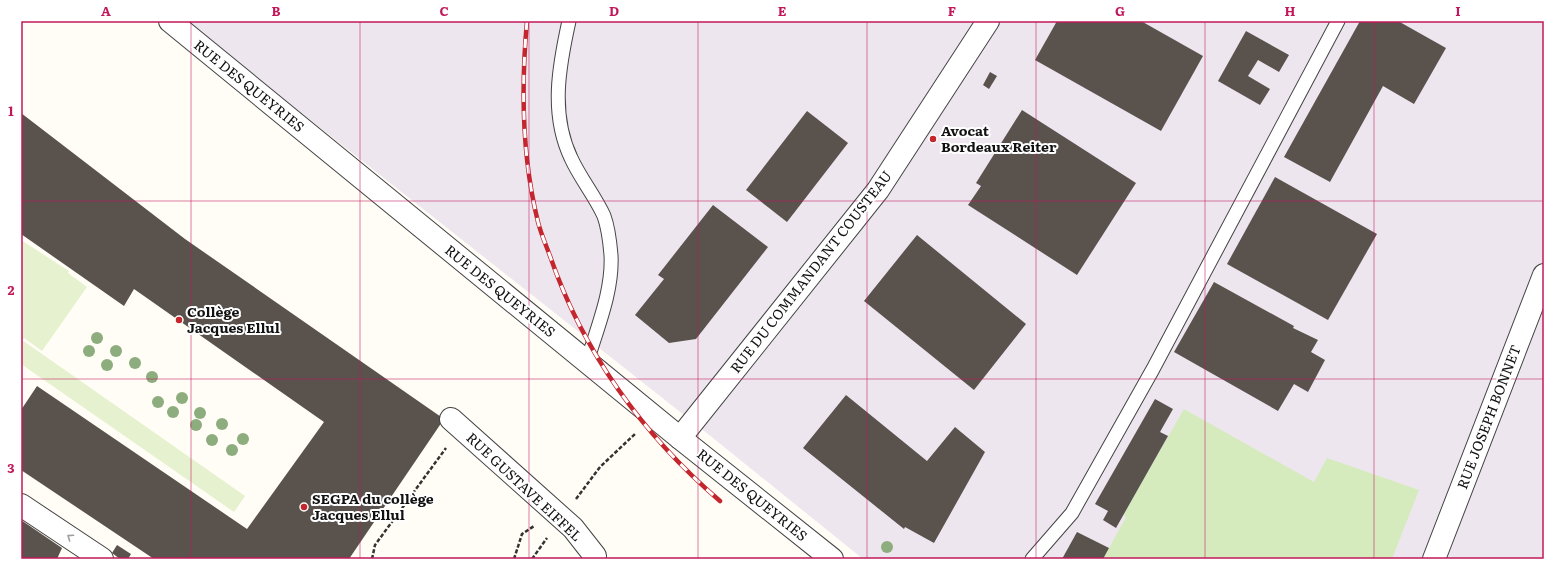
<svg xmlns="http://www.w3.org/2000/svg" width="1565" height="580" viewBox="0 0 1565 580" font-family="Literata,serif">
<rect width="100%" height="100%" fill="#fffdf5"/>
<path fill="#eee6ef" d="M185,21H1544V559H863L708,434Z"/>
<path fill="#d5ebbd" d="M1184,409L1314,482L1327,458L1419,490L1392,559H1103L1126,517L1123,515Z"/>
<path fill="#e6f2cf" d="M21,240L69,271L68,273L87,287L42,351L24,338L22,340L245,496L234,512L21,364Z"/>
<g fill="#5a524d">
<path d="M1057,21H1141L1203,56L1161,131L1035,60Z"/>
<path d="M1360,21H1398L1446,48L1414,104L1383,86L1330,182L1284,157Z"/>
<path d="M1246,31L1289,55L1279,72L1258,60L1248,76L1270,89L1260,105L1218,81Z"/>
<path d="M990,72L997,76L989,89L983,85Z"/>
<path d="M1022,110L1136,183L1077,275L968,205L981,186L976,183Z"/>
<path d="M807,111L848,143L787,222L746,190Z"/>
<path d="M21,113L185,239L444,419L349,559H154L21,470V410L37,386L247,529L324,422L134,289L124,306L21,234Z"/>
<path d="M1275,177L1377,234L1328,320L1227,264Z"/>
<path d="M713,205L768,247L696,339L669,343L635,315L664,279L658,275Z"/>
<path d="M917,235L1026,324L974,390L864,301Z"/>
<path d="M1214,282L1294,326L1293,328L1318,340L1311,352L1325,360L1308,392L1294,384L1278,411L1174,352Z"/>
<path d="M846,395L927,461L955,427L985,452L934,543L905,527L904,529L803,448Z"/>
<path d="M1155,399L1173,409L1160,432L1168,436L1116,528L1103,520L1108,511L1095,504Z"/>
<path d="M21,520L62,548L57,559H21Z"/>
<path d="M1077,532L1109,548L1103,559H1062Z"/>
<path d="M117,545L131,554L128,559H120L112,553Z"/>
</g>
<g fill="none" stroke-linecap="round" stroke-linejoin="round">
<defs>
<g id="service">
<path d="M569,21C559,66 550,114 571,158C580,178 595,196 604,216C608,227 610,243 611,255C613,291 597,328 587,362"/>
<path d="M1032,559L1072,513L1153,369L1338,21"/>
</g>
<g id="minor">
<path d="M170,21L680,438L832,559"/>
<path d="M451,419L573,528L595,556"/>
<path d="M680,438L878,190L988,21"/>
<path d="M21,505L102,559"/>
<path d="M1434,559L1544,275"/>
</g>
</defs>
<use href="#service" stroke="#444" stroke-width="15"/>
<use href="#minor" stroke="#444" stroke-width="24"/>
<g stroke="#333" stroke-width="2.5" stroke-dasharray="4 2" stroke-linecap="butt">
<path d="M576,499L600,467L636,433"/>
<path d="M372,559L375,545L446,448"/>
<path d="M514,559L522,534L534,526"/>
<path d="M532,559L547,538"/>
</g>
<use href="#service" stroke="#fff" stroke-width="13"/>
<use href="#minor" stroke="#fff" stroke-width="22"/>
<defs>
<path id="rail" d="M527,21C521,87 522,158 538,222C541,234 546,245 550,256C583,352 643,435 720,501"/>
</defs>
<use href="#rail" stroke="#c4262e" stroke-width="4.5"/>
<use href="#rail" stroke="#fff" stroke-width="3" stroke-dasharray="9" stroke-linecap="butt"/>
</g>
<g fill="#8dad7f">
<circle cx="97" cy="338" r="6"/>
<circle cx="89" cy="351" r="6"/>
<circle cx="116" cy="351" r="6"/>
<circle cx="135" cy="363" r="6"/>
<circle cx="107" cy="365" r="6"/>
<circle cx="152" cy="377" r="6"/>
<circle cx="182" cy="398" r="6"/>
<circle cx="158" cy="402" r="6"/>
<circle cx="173" cy="412" r="6"/>
<circle cx="200" cy="413" r="6"/>
<circle cx="222" cy="424" r="6"/>
<circle cx="196" cy="425" r="6"/>
<circle cx="243" cy="439" r="6"/>
<circle cx="212" cy="440" r="6"/>
<circle cx="232" cy="450" r="6"/>
<circle cx="887" cy="547" r="6"/>
</g>
<defs><path id="oneway-chevron" d="M-2-3.5L2.5 0L-2 3.5" fill="none" stroke-width="1.6" stroke-linecap="round" stroke-linejoin="round"/></defs>
<use stroke="#a0a0a0" href="#oneway-chevron" transform="translate(70 537) rotate(-146)"/>
<path fill="none" stroke="#c2185b" stroke-width="1" stroke-opacity="0.55" d="M191,21V559M360,21V559M529,21V559M698,21V559M867,21V559M1036,21V559M1205,21V559M1374,21V559M21,201H1544M21,379H1544"/>
<g fill="#c4262e" stroke="#fff" stroke-width="1.5">
<circle cx="933" cy="139" r="4"/>
<circle cx="179" cy="320" r="4"/>
<circle cx="304" cy="507" r="4"/>
</g>
<g text-anchor="middle" stroke-width="4" stroke-linejoin="round" paint-order="stroke">
<g font-size="14" fill="#111" stroke="#fff">
<text transform="translate(249 86) rotate(39)" y="5">RUE DES QUEYRIES</text>
<text transform="translate(811 272) rotate(-52)" y="5">RUE DU COMMANDANT COUSTEAU</text>
<text transform="translate(500 291) rotate(39)" y="5">RUE DES QUEYRIES</text>
<text transform="translate(1489 417) rotate(-69)" y="5">RUE JOSEPH BONNET</text>
<text transform="translate(524 487) rotate(43)" y="5">RUE GUSTAVE EIFFEL</text>
<text transform="translate(752 495) rotate(39)" y="5">RUE DES QUEYRIES</text>
</g>
<g font-size="14" font-weight="bold" fill="#111" stroke="#fff" text-anchor="start">
<text x="941" y="136">Avocat<tspan x="941" dy="16">Bordeaux Reiter</tspan></text>
<text x="187" y="317">Collège<tspan x="187" dy="16">Jacques Ellul</tspan></text>
<text x="312" y="504">SEGPA du collège<tspan x="312" dy="16">Jacques Ellul</tspan></text>
</g>
</g>
<rect width="1565" height="580" fill="none" stroke="#ffffff" stroke-width="44"/>
<rect x="22" y="22" width="1521" height="536" fill="none" stroke="#c2185b" stroke-width="1.5"/>
<g font-size="13" text-anchor="middle" font-weight="bold" fill="#c2185b">
<text x="106" y="16">A</text>
<text x="276" y="16">B</text>
<text x="444" y="16">C</text>
<text x="614" y="16">D</text>
<text x="782" y="16">E</text>
<text x="952" y="16">F</text>
<text x="1120" y="16">G</text>
<text x="1290" y="16">H</text>
<text x="1458" y="16">I</text>
<text x="11" y="116">1</text>
<text x="11" y="295">2</text>
<text x="11" y="473">3</text>
</g>
</svg>
